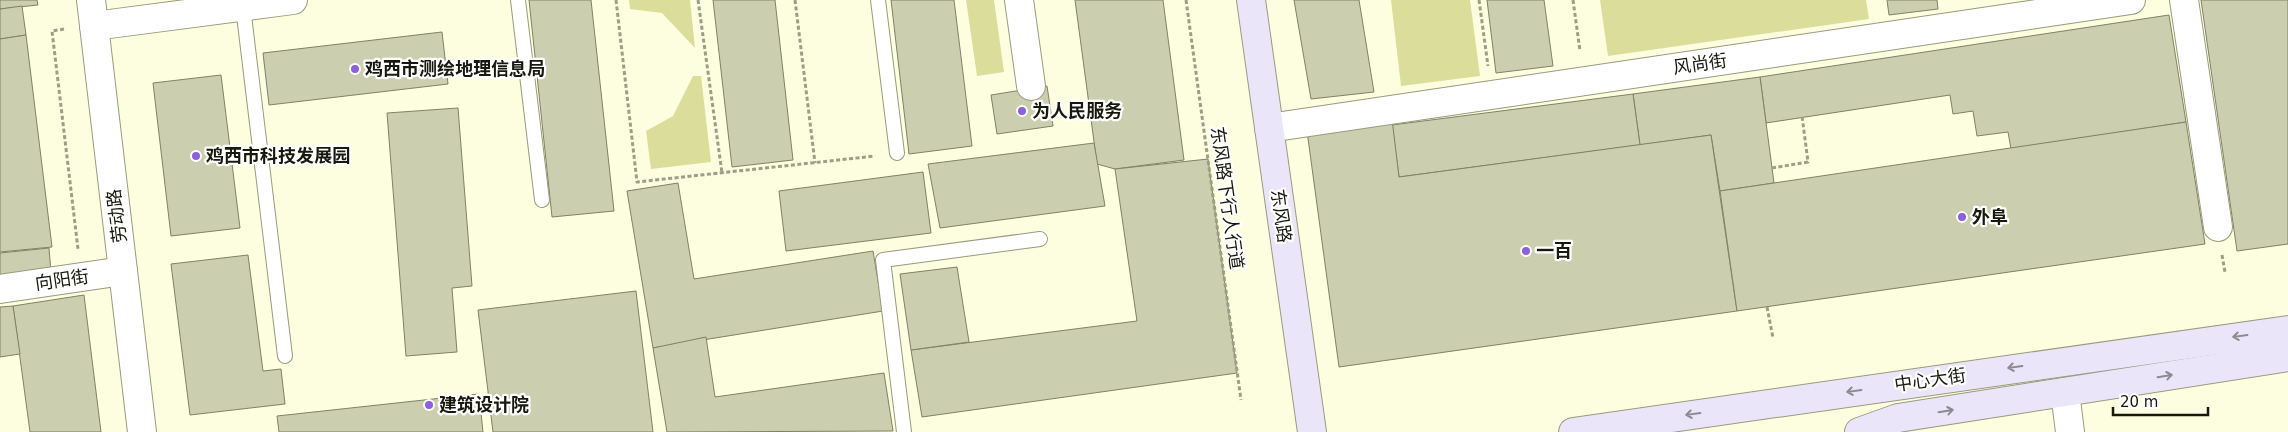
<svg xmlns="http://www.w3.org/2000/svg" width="2288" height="432" viewBox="0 0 2288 432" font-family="'DejaVu Sans','Noto Sans SC',sans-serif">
<rect width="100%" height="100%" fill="#fcfedf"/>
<g fill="#dbde9b">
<path d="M629,0H690L695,48L662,13L630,9Z"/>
<path d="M966,0H994L1004,72L977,76Z"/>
<path d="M1391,0H1470L1480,76L1401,86Z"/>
<path d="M1600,0H1866L1869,19L1608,56Z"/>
<path d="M693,76H701L711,162L651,169L646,131L673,116Z"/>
</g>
<g fill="#ccceb0" stroke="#808165">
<path d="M0,0H37L38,5L0,9Z"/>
<path d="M529,0H591L614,211L552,217Z"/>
<path d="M713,0H775L793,160L732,167Z"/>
<path d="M891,0H954L972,146L909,154Z"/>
<path d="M1075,0H1163L1184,160L1115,169L1097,164Z"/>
<path d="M1294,0H1359L1374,92L1311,99Z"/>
<path d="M1487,0H1544L1553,66L1496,73Z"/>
<path d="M1887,0H1937L1938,9L1889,15Z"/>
<path d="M2201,0H2288V244L2237,251Z"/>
<path d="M22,6L26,35L0,39V9Z"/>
<path d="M2169,15L2186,122L2011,149L2008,132L1977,136L1973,111L1953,114L1950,95L1766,123L1760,77Z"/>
<path d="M442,32L448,84L269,105L263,53Z"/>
<path d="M26,35L52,247L0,252V39Z"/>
<path d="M221,75L240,228L171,236L153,83Z"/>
<path d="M1760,77L1774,183L1720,191L1711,135L1640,145L1633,94Z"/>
<path d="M1047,86L1053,126L997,134L991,95Z"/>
<path d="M1633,94L1640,145L1399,177L1392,125Z"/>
<path d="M458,108L472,286L452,288L457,352L406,356L387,113Z"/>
<path d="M1392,119L1399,177L1711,135L1737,311L1339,367L1307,131Z"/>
<path d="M2186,122L2205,244L1737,311L1720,191Z"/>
<path d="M1094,143L1105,206L940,228L928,164Z"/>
<path d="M1208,159L1237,373L922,417L911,350L1137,321L1115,169Z"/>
<path d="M923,172L931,233L786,251L779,191Z"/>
<path d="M678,183L694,279L873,251L883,311L653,348L627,191Z"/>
<path d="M49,248L51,272L0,276V253Z"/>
<path d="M248,255L263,371L281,369L285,404L190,415L171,264Z"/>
<path d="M957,267L969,342L911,350L900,274Z"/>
<path d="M636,291L653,432H493L478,310Z"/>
<path d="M84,295L101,432H30L13,306Z"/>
<path d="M13,306L20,354L0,357V307Z"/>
<path d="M706,337L715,397L884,373L893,431L667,432L653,348Z"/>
<path d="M479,394L483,432H279L277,416Z"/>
</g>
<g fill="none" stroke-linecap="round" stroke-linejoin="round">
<defs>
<g id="lane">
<path d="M518,0L542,200"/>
<path d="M878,0L897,153"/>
<path d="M243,7L285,356"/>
<path d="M904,432L883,260L1040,239"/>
</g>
<g id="street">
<path d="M91,0L142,432"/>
<path d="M1019,0L1031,86"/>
<path d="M2184,0L2218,227"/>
<path d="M94,26L293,0"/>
<path d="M1269,128L2131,0"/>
<path d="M0,289L123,271"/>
<path d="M2065,392L2070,432"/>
</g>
<g id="secondary">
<path d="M1251,0L1312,432"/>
<path d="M1573,432L2288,330"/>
<path d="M1859,432L1898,418L2288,357"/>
</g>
</defs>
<use href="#lane" stroke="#999a7e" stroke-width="16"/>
<use href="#street" stroke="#999a7e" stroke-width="30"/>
<use href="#secondary" stroke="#999a7e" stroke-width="30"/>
<g stroke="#9d9e88" stroke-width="3" stroke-dasharray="4 2.5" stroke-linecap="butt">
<path d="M616,0L637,182L875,156"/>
<path d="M698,0L722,173"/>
<path d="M795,0L815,163"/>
<path d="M1186,0L1241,400"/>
<path d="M1479,0L1488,66"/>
<path d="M1573,0L1580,51"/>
<path d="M64,29L52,31L78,249"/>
<path d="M1772,168L1808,162L1802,116"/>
<path d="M2222,255L2225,272"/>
<path d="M1767,307L1773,338"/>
</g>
<use href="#lane" stroke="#fff" stroke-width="14"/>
<use href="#street" stroke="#fff" stroke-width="28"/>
<use href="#secondary" stroke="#ebe5fa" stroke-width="28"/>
</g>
<defs><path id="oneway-shaft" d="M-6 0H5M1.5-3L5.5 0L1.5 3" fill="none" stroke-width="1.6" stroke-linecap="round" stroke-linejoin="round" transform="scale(1.25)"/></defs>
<g stroke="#8c8990">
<use href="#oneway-shaft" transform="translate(2240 336) rotate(172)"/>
<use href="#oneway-shaft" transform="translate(2015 367) rotate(172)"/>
<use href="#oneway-shaft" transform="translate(2165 376) rotate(-9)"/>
<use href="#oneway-shaft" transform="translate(1854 391) rotate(172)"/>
<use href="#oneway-shaft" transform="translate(1946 411) rotate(-9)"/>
<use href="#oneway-shaft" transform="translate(1693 414) rotate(172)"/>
</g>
<g fill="#8d61db" stroke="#fff" stroke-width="2">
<circle cx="355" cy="69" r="5"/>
<circle cx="1022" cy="111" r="5"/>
<circle cx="196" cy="156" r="5"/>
<circle cx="1962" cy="217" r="5"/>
<circle cx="1526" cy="251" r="5"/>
<circle cx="429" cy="405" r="5"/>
</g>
<g text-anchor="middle" stroke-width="4.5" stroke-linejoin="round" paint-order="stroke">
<g font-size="18" fill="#18190e" stroke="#fff">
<text transform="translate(1700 64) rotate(-8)" y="6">风尚街</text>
<text transform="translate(1227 198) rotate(82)" y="6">东风路下行人行道</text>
<text transform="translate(117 216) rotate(-97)" y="6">劳动路</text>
<text transform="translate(1281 216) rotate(82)" y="6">东风路</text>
<text transform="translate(62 280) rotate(-8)" y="6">向阳街</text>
<text transform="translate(1930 380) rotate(-8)" y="6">中心大街</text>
</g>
<g font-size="18" font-weight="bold" fill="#18190e" stroke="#fff" text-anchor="start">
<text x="365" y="75">鸡西市测绘地理信息局</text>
<text x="1032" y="117">为人民服务</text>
<text x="206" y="162">鸡西市科技发展园</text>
<text x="1972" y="223">外阜</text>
<text x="1536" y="257">一百</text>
<text x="439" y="411">建筑设计院</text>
</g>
</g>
<path d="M2113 407v8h95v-8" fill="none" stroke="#18190e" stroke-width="2.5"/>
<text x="2120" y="407" font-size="15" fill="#18190e" stroke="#ffffff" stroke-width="4" paint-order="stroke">20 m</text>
</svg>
